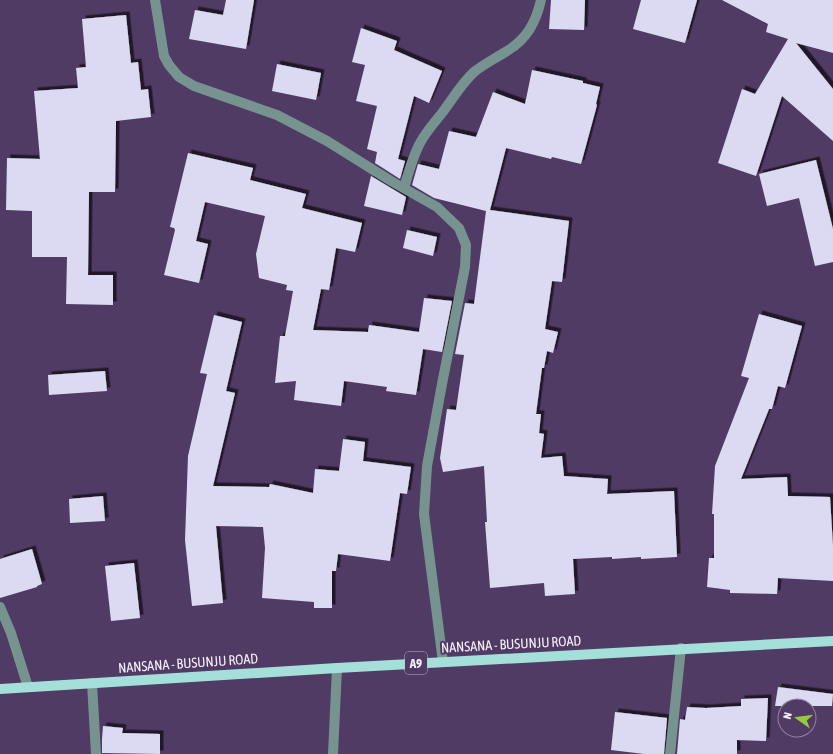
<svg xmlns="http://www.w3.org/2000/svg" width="833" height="754" viewBox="0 0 833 754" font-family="'Asap Condensed',sans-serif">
<defs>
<filter id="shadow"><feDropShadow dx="3.5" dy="-3.5" stdDeviation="0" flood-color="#0009"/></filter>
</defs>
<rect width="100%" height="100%" fill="#503b64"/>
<g fill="#dbdaf2" filter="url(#shadow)">
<path d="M226,0H254L246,49L189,39L195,10L223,15Z"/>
<path d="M551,0H585L584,30L549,29Z"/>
<path d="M641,0H697L685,43L633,29Z"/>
<path d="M722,0H833V53L796,43L833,89V141L782,96L756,176L718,163L742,89L755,94L788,39L766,32L768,24Z"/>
<path d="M126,15L131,63L138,62L141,90L148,89L151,117L116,121L115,192H89L88,275H113V305L66,304L67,257H32V211L6,210L7,158L40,159L34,91L78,88L76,68L86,67L82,19Z"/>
<path d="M361,28L397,41L394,50L442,71L429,103L414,96L398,159L405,161L400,179L375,163L377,152L367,149L377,106L356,101L365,65L352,62Z"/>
<path d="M277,64L321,73L316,100L272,91Z"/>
<path d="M532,70L583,81V83L600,87L596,104L597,105L581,164L552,157L551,159L506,148L490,210L569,221L562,282L552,281L545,329L558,332L553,353L547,351L544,368H542L536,414H541L539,433L544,434L541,458L562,456L564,476L608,479L607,494L674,491L677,557L641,559V557L612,559V557L573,559L575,594L545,596L544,583L490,588L485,522H487L484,466L443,472L440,458L447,409L456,410L464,355L455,354L465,303L474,304L486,211L434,198L412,185L418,164L439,169L449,131L476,137L493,92L525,104Z"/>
<path d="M188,153L253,168L250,180L306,194L302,208L362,223L355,252L336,248L329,290L321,289L313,330L368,332L369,325L419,332L424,298L452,301L442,352L423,349L416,395L386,391L387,387L344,381L341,406L294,400L296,381L275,383L280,336H285L293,291L286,290L287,285L259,278L256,254L265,216L205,202L196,241L208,244L199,283L164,275L175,230L174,228L170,227Z"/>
<path d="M816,160L833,229V262L815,266L799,198L767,206L759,174Z"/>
<path d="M371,176L406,197L402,215L364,206Z"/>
<path d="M407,230L437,237L433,256L403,248Z"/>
<path d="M759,314L802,326L785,388L778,386L772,409H769L741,479L787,477L788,496L830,497L833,546V581L778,578L777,594L730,593V590L707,587L709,558H714V514H712L715,466L749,378L741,376Z"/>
<path d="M214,315L242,322L226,391L235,393L213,486L269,487L270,484L313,493L315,469L339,471L343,439L365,442L363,461L411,467L407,494L400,493L390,561L338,554L336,571H332V608H314V602L262,598L265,548L263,527L216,526L223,603L192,606L185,540L188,456L207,374L200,373Z"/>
<path d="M105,371L107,391L49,395L48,375Z"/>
<path d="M103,496L105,521L70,523L69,499Z"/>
<path d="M32,549L42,584L37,586V587L0,598V559Z"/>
<path d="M134,563L140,618L111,621L105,566Z"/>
<path d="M778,687L833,694L832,706H775Z"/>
<path d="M768,698L766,741L737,740V754H677L680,719L685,720L687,707L706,708L741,706V699Z"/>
<path d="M615,712L667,718L664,754H644L611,750Z"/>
<path d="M103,726L123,728L122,733L160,734V754L102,753V739Z"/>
</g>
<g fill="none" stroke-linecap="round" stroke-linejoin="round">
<g stroke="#779390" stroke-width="10">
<path d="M155,0L164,56L169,65L179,77L194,86L277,115L327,141L391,181L437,207L459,228L466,245L465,267L442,384L427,466L424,514L443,662"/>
<path d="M404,188C408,174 412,159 419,145C424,134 434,123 442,113C452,100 461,84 474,72C484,64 496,58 507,51C527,39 536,22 541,0"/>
<path d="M0,607L11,633L28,687"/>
<path d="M92,683L96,754"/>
<path d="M333,754L337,668"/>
<path d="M670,754L681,648"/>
</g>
<path stroke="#a4e0d9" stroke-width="10" d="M0,689L337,668L833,641"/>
</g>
<g text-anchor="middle" stroke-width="4" stroke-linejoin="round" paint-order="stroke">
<rect fill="#503b64" stroke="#c4b8cf" stroke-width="1" x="405" y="652" width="22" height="22" rx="3"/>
<g font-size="13" font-weight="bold" fill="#f5eefd">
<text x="416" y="668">A9</text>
</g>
<g font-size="14" fill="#f5eefd" stroke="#503b64">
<text transform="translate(511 644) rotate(-3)" y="5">NANSANA - BUSUNJU ROAD</text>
<text transform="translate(188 663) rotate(-4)" y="5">NANSANA - BUSUNJU ROAD</text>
</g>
</g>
<g transform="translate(797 718) rotate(284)"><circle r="19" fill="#503b64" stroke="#9283a1"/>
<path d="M0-3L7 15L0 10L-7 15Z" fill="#97cc39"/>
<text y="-6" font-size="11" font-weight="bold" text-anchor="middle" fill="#f5eefd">N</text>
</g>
</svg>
